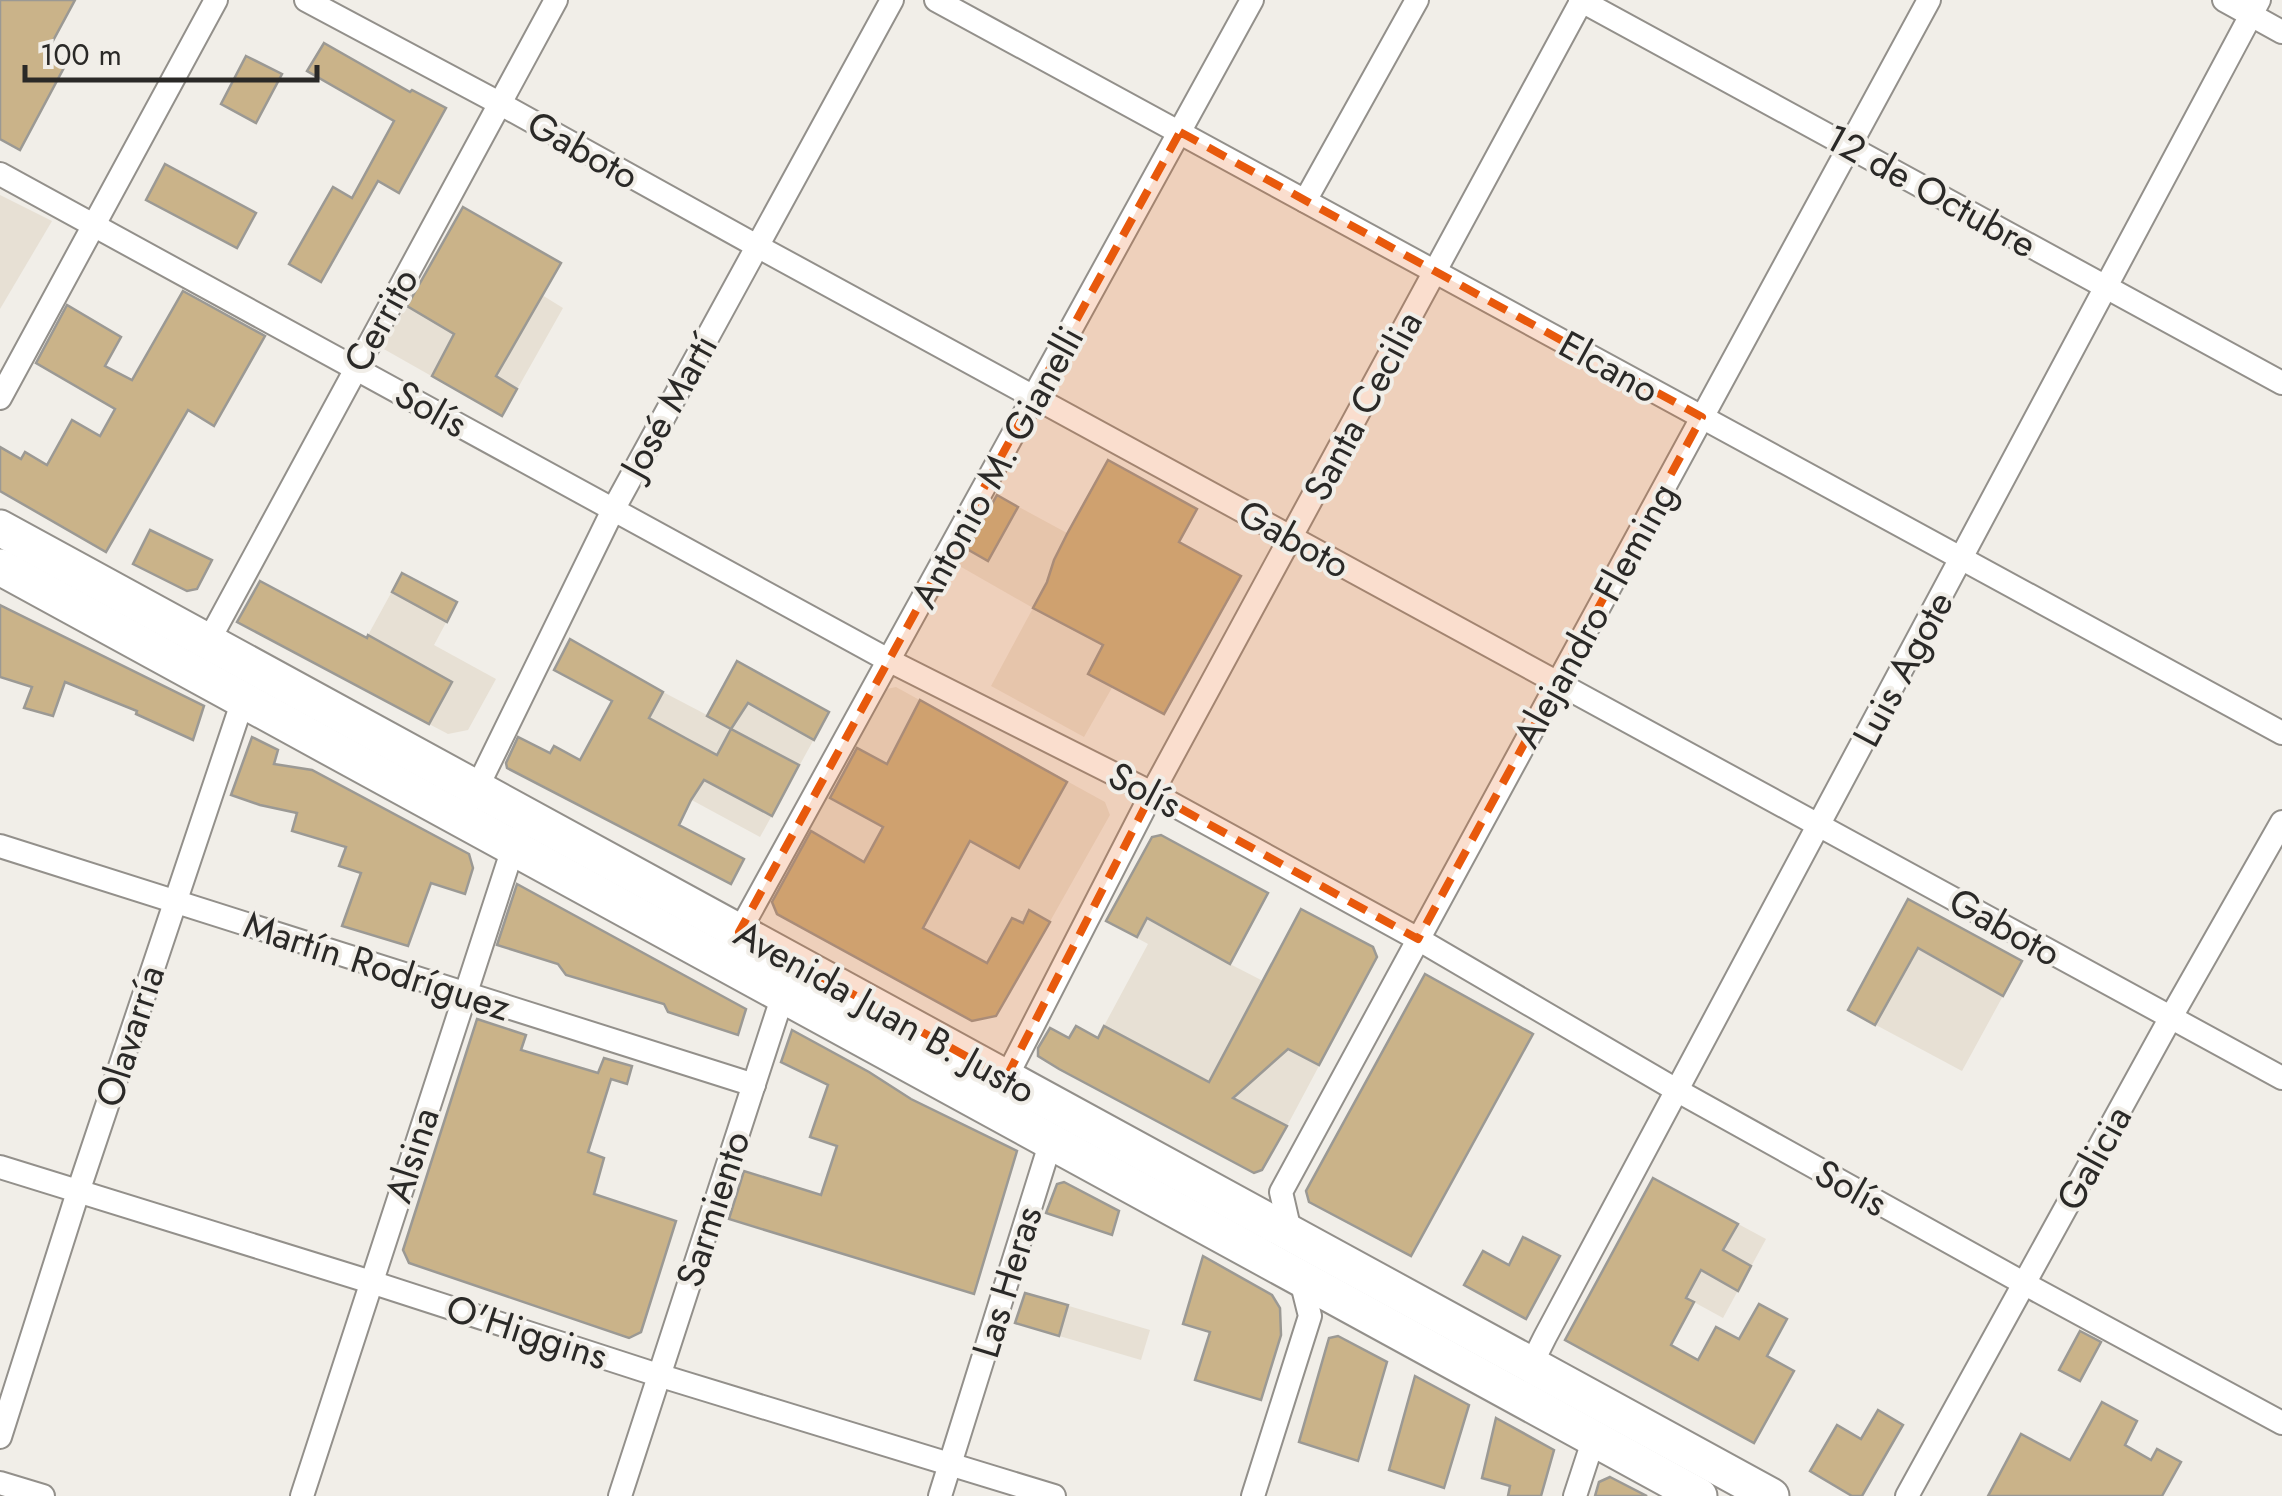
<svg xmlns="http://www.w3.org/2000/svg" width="2282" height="1496" viewBox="0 0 2282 1496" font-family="Jost,sans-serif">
<rect width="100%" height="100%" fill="#f1eee8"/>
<g fill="#e7e0d4">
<path d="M0,195L52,221L0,309Z"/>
<path d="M463,207L561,263L542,295L563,308L502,416L382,348Z"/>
<path d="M1108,460L1197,509L1179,542L1241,576L1164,714L1113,686L1084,737L991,686L1033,608L956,564L995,494L1067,533Z"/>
<path d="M402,573L457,602L434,645L496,679L468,730L448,734L344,679Z"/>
<path d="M737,661L829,712L760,837L664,785L689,740L649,718L663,692L707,715Z"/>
<path d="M896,687L1105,802L1110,815L1017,980L923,929L895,979L847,953L867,914L787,870L886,689Z"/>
<path d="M1161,835L1268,893L1230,964L1263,981L1377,957L1287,1126L1238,1101L1211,1150L1181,1134L1209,1081L1104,1026L1148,944L1106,921L1152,837Z"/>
<path d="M1908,899L2022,961L1962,1071L1848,1010Z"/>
<path d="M1653,1178L1766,1239L1723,1318L1610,1256Z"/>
<path d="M1025,1293L1150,1330L1141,1360L1015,1323Z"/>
</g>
<g fill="#cab389" stroke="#9b9994" stroke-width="2.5">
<path d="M0,0H75L47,52L67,62L20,150L0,139Z"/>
<path d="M324,43L410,92L412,90L446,108L399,193L378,181L321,282L289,264L333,187L352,198L394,121L307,71Z"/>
<path d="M246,56L282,74L256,123L221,104Z"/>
<path d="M165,164L256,213L237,248L146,200Z"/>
<path d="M463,207L561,263L496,376L517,389L502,416L432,376L454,334L407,306Z"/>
<path d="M183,291L265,336L214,426L188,410L106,552L0,491V447L21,459L25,452L47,465L72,420L100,436L115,409L36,363L67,305L121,337L105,366L132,380Z"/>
<path d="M1108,460L1197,509L1179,542L1241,576L1164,714L1088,674L1103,645L1033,608L1047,582L1054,560L1067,534Z"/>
<path d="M997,495L1018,507L988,561L967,549Z"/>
<path d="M150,530L212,560L197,589L187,591L133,564Z"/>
<path d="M402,573L457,602L447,622L392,592Z"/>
<path d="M260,581L367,638L368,635L452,682L429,724L237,622Z"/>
<path d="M0,605L204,706L193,740L136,714L137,711L65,682L53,716L24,708L32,687L0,677Z"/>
<path d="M570,639L663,692L649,718L689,740L717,755L731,729L799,765L772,816L704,780L691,800L679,825L744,859L731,884L507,768L506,763L518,737L550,753L554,746L580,760L612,701L554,670Z"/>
<path d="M737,661L829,712L814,740L748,703L731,729L707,716Z"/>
<path d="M920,700L1067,782L1019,868L970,841L923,928L987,963L1012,918L1023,923L1029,910L1050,922L996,1016L972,1021L777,914L772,902L811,831L864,862L883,827L830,798L857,748L887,764Z"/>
<path d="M252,737L278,750L274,764L312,770L469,854L473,868L465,894L431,883L408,946L342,926L361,873L339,866L346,847L292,831L297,813L260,805L231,795Z"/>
<path d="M1161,835L1268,893L1230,964L1147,918L1137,937L1106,921L1152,837Z"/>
<path d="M517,884L746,1009L738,1035L668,1012L664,1004L566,975L558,964L497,945Z"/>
<path d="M1908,899L2022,961L2003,996L1918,948L1875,1025L1848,1010Z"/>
<path d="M1301,909L1373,947L1377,957L1319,1065L1288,1049L1233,1098L1287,1126L1262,1170L1254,1173L1059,1069L1038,1056V1048L1050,1028L1069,1038L1076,1026L1098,1038L1104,1026L1209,1082Z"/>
<path d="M1425,974L1533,1034L1411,1256L1309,1202L1306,1191Z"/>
<path d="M477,1019L526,1035L521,1050L598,1073L604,1058L632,1066L627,1084L611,1079L588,1152L604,1158L594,1194L676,1221L641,1332L629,1338L409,1263L403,1250Z"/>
<path d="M792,1030L869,1072L911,1099L1017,1151L974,1294L729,1219L744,1171L821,1195L837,1146L810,1137L828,1085L781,1062Z"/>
<path d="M1653,1178L1738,1224L1723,1250L1751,1266L1738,1291L1701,1270L1686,1298L1694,1302L1671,1345L1698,1360L1716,1327L1739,1339L1759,1304L1787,1319L1767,1356L1794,1371L1754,1443L1565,1340Z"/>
<path d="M1064,1182L1119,1211L1112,1235L1046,1213L1057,1184Z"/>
<path d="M1523,1237L1560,1256L1526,1319L1464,1285L1483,1251L1509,1265Z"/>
<path d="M1203,1256L1272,1295L1280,1308L1281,1335L1261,1400L1195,1380L1210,1332L1183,1324Z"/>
<path d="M1025,1293L1068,1305L1059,1336L1015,1323Z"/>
<path d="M2080,1331L2101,1342L2080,1381L2059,1370Z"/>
<path d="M1338,1336L1387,1362L1358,1461L1299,1442L1329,1338Z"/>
<path d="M1415,1376L1469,1405L1444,1488L1389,1470Z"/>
<path d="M2102,1402L2137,1421L2125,1445L2151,1460L2157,1449L2181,1462L2162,1496H1988L2021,1434L2070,1460Z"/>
<path d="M1878,1410L1903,1425L1862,1496H1852L1810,1471L1837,1425L1861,1439Z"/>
<path d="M1496,1418L1554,1450L1541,1496H1508L1510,1486L1482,1478Z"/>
<path d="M1610,1477L1647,1496H1595L1599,1482Z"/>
</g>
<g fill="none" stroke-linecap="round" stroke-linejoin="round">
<defs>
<g id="minor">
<path d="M306,0L499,103L757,246L2282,1078"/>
<path d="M936,0L2282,733"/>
<path d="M1580,0L2282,383"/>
<path d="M2224,0L2282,32"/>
<path d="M0,174L890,661L1152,793L1418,939L1678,1091L2025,1284L2282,1423"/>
<path d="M1305,201L1417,0"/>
<path d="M0,398L216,0"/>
<path d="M214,652L208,642L556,0"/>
<path d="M472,798L613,510L892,0"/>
<path d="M0,846L754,1085"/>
<path d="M747,943L739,932L1252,0"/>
<path d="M1013,1087L1006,1078L1152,793L1582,0"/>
<path d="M0,1167L371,1282L658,1375L1054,1496"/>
<path d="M1292,1240L1281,1192L1929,0"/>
<path d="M1540,1375L1531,1365L1545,1337L2259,0"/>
<path d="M0,1437L78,1192L243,700L238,692"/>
<path d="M0,1483L43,1496"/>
<path d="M302,1496L516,839"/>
<path d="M620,1496L783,995L776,985"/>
<path d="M940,1496L1051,1141L1045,1133"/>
<path d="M1253,1496L1310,1316L1299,1272"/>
<path d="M1575,1496L1594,1438L1587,1430"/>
<path d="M1907,1496L2171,1017L2282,822"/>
</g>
<g id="primary">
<path d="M0,528L1771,1496"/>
<path d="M0,567L1699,1496"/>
</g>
</defs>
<use href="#minor" stroke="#93908b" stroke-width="26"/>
<use href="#primary" stroke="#93908b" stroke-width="39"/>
<use href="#minor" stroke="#fff" stroke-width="22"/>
<use href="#primary" stroke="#fff" stroke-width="35"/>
</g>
<path fill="#e8590c" fill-opacity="0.2" stroke="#e8590c" stroke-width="8" stroke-dasharray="20 12" stroke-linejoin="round" d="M1180,132L1702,417L1418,939L1152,793L1006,1078L739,932Z"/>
<g text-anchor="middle" stroke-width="8" stroke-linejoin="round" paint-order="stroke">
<g font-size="38" fill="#2a2927" stroke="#f1eee8">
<text transform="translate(583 150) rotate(29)" y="13">Gaboto</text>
<text transform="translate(1931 191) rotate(29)" y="13">12 de Octubre</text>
<text transform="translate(381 320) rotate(-61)" y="13">Cerrito</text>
<text transform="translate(1609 367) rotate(29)" y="13">Elcano</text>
<text transform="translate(669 406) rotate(-61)" y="13">José Martí</text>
<text transform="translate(1363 406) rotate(-62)" y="13">Santa Cecilia</text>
<text transform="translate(431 409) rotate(29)" y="13">Solís</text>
<text transform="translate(997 467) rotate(-61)" y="13">Antonio M. Gianelli</text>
<text transform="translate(1294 539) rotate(29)" y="13">Gaboto</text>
<text transform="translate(1595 615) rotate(-61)" y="13">Alejandro Fleming</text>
<text transform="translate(1903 669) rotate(-62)" y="13">Luis Agote</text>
<text transform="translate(1145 790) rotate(28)" y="13">Solís</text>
<text transform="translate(2005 927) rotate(29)" y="13">Gaboto</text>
<text transform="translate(377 966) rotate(18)" y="13">Martín Rodríguez</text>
<text transform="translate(885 1012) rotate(29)" y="13">Avenida Juan B. Justo</text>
<text transform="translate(130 1036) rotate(-72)" y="13">Olavarría</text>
<text transform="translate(412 1155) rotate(-72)" y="13">Alsina</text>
<text transform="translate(2094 1158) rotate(-61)" y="13">Galicia</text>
<text transform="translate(1851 1188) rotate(29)" y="13">Solís</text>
<text transform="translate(713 1209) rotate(-72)" y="13">Sarmiento</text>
<text transform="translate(1007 1282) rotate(-73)" y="13">Las Heras</text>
<text transform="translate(527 1332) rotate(18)" y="13">O'Higgins</text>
</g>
</g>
<path d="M25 65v15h292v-15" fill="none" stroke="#2a2927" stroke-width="5"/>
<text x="40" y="65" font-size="30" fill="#2a2927" stroke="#f1eee8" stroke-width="8" paint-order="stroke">100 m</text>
</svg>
